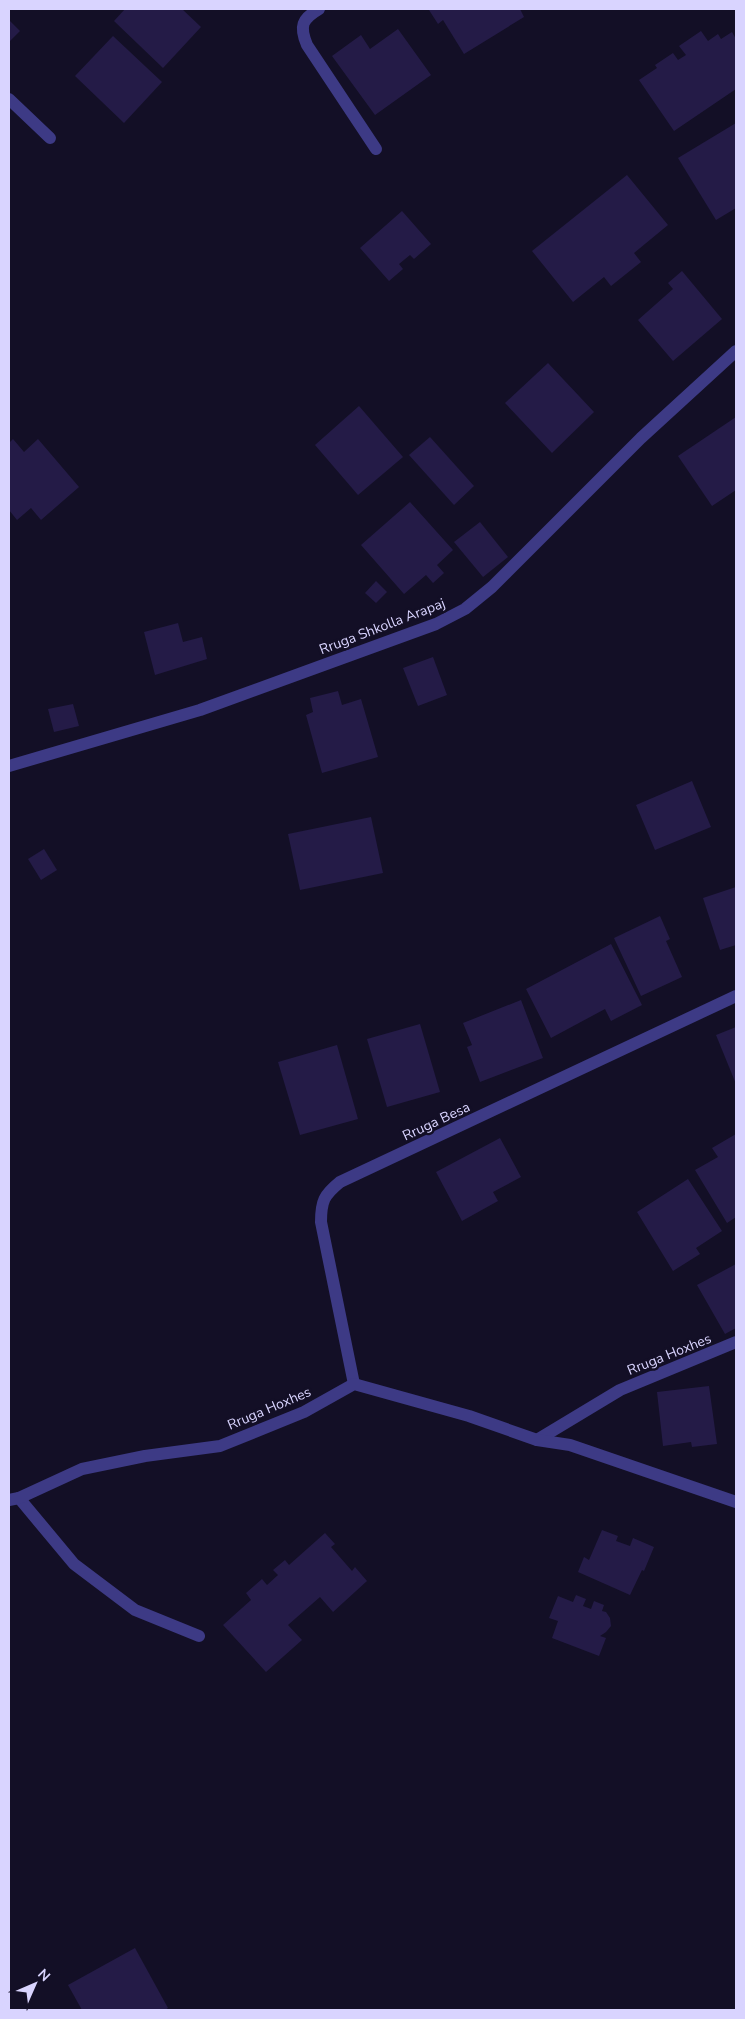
<svg xmlns="http://www.w3.org/2000/svg" width="745" height="2019" viewBox="0 0 745 2019" font-family="'Nunito Sans',sans-serif">
<rect width="100%" height="100%" fill="#130f26"/>
<g fill="#241b47">
<path d="M125,9H182L201,27L163,68L114,21Z"/>
<path d="M430,9H520L524,17L464,54L443,20L438,24L429,10Z"/>
<path d="M9,20L20,31L9,42Z"/>
<path d="M398,29L431,75L375,115L332,56L361,35L370,49Z"/>
<path d="M701,31L708,41L718,34L721,39L732,32L736,39V89L674,131L639,80L657,68L655,65L673,53L678,60L686,55L679,46Z"/>
<path d="M113,36L162,82L124,123L75,76Z"/>
<path d="M736,123V208L716,220L678,158Z"/>
<path d="M627,175L668,225L634,253L641,262L611,286L604,277L573,302L532,251Z"/>
<path d="M402,211L431,244L414,259L410,255L399,264L403,269L389,281L360,248Z"/>
<path d="M682,271L722,319L673,361L638,320L673,289L668,283Z"/>
<path d="M548,363L594,412L552,453L505,403Z"/>
<path d="M359,406L403,457L358,495L315,445Z"/>
<path d="M736,417V490L712,506L678,456Z"/>
<path d="M430,437L474,486L454,505L409,455Z"/>
<path d="M13,439L24,452L38,439L79,487L41,520L31,508L17,520L9,510V443Z"/>
<path d="M410,502L453,550L437,565L444,573L433,583L426,575L404,594L361,545Z"/>
<path d="M480,522L508,557L483,577L454,542Z"/>
<path d="M376,581L387,592L376,603L365,593Z"/>
<path d="M178,623L183,642L202,637L207,659L155,675L144,632Z"/>
<path d="M433,657L447,695L418,706L403,668Z"/>
<path d="M338,691L342,705L361,699L378,757L322,773L306,715L313,712L310,698Z"/>
<path d="M73,704L79,726L54,732L48,709Z"/>
<path d="M692,781L711,827L655,850L636,805Z"/>
<path d="M371,817L383,873L300,890L288,834Z"/>
<path d="M44,849L57,870L41,880L28,859Z"/>
<path d="M736,887V945L720,950L703,898Z"/>
<path d="M660,916L670,939L666,941L682,977L641,996L614,938Z"/>
<path d="M611,944L642,1005L611,1021L605,1009L551,1038L526,989Z"/>
<path d="M521,1000L543,1058L480,1082L467,1047L472,1045L463,1023Z"/>
<path d="M420,1024L440,1092L387,1107L367,1039Z"/>
<path d="M736,1027V1084L716,1035Z"/>
<path d="M337,1045L358,1119L300,1135L278,1062Z"/>
<path d="M736,1134V1217L727,1223L695,1170L718,1157L712,1148Z"/>
<path d="M500,1138L521,1177L493,1192L498,1201L462,1221L436,1172Z"/>
<path d="M688,1179L722,1231L696,1248L700,1254L673,1271L637,1212Z"/>
<path d="M736,1264V1328L725,1334L697,1285Z"/>
<path d="M709,1386L717,1444L692,1447L691,1442L663,1446L657,1392Z"/>
<path d="M602,1530L618,1536L616,1541L630,1546L633,1538L654,1547L644,1571L642,1570L630,1595L578,1572L584,1557L589,1560Z"/>
<path d="M325,1533L335,1544L331,1547L352,1571L355,1567L367,1581L333,1612L320,1597L288,1625L302,1640L266,1672L223,1625L251,1600L246,1593L262,1579L267,1585L278,1575L273,1570L285,1560L289,1565Z"/>
<path d="M576,1595L586,1599L583,1606L591,1609L594,1601L604,1605L602,1611L606,1612L610,1618L611,1626L606,1632L600,1636L606,1638L599,1656L552,1638L558,1621L549,1618L558,1596L573,1602Z"/>
<path d="M135,1948L168,2008L165,2010H82L68,1985Z"/>
</g>
<g fill="none" stroke-linecap="round" stroke-linejoin="round">
<g stroke="#3d3a85" stroke-width="12">
<path d="M319,9C302,19 299,26 307,45L376,149"/>
<path d="M9,99L50,138"/>
<path d="M9,766L200,710L436,624L465,609L492,587L641,438L736,351"/>
<path d="M354,1384L321,1222C321,1201 324,1195 340,1182L736,996"/>
<path d="M537,1440L620,1390L736,1342"/>
<path d="M19,1498L74,1564L135,1610L199,1636"/>
<path d="M9,1500L19,1498L82,1469L145,1456L220,1446L304,1412L354,1384L469,1416L537,1440L570,1445L736,1502"/>
</g>
</g>
<g text-anchor="middle" stroke-width="5" stroke-linejoin="round" paint-order="stroke">
<g font-size="14" fill="#d9d4ff" stroke="#130f26">
<text transform="translate(382 626) rotate(-21)" y="5">Rruga Shkolla Arapaj</text>
<text transform="translate(436 1121) rotate(-25)" y="5">Rruga Besa</text>
<text transform="translate(669 1354) rotate(-22)" y="5">Rruga Hoxhes</text>
<text transform="translate(269 1408) rotate(-23)" y="5">Rruga Hoxhes</text>
</g>
</g>
<rect width="745" height="2019" fill="none" stroke="#d9d4ff" stroke-width="20"/>
<g transform="translate(35 1984) rotate(45)" stroke="#130f26" stroke-width="4" paint-order="stroke">
<path d="M0-4L9 19L0 12L-9 19Z" fill="#d9d4ff"/>
<text y="-8" font-size="14" font-weight="bold" text-anchor="middle" fill="#d9d4ff">N</text>
</g>
</svg>
